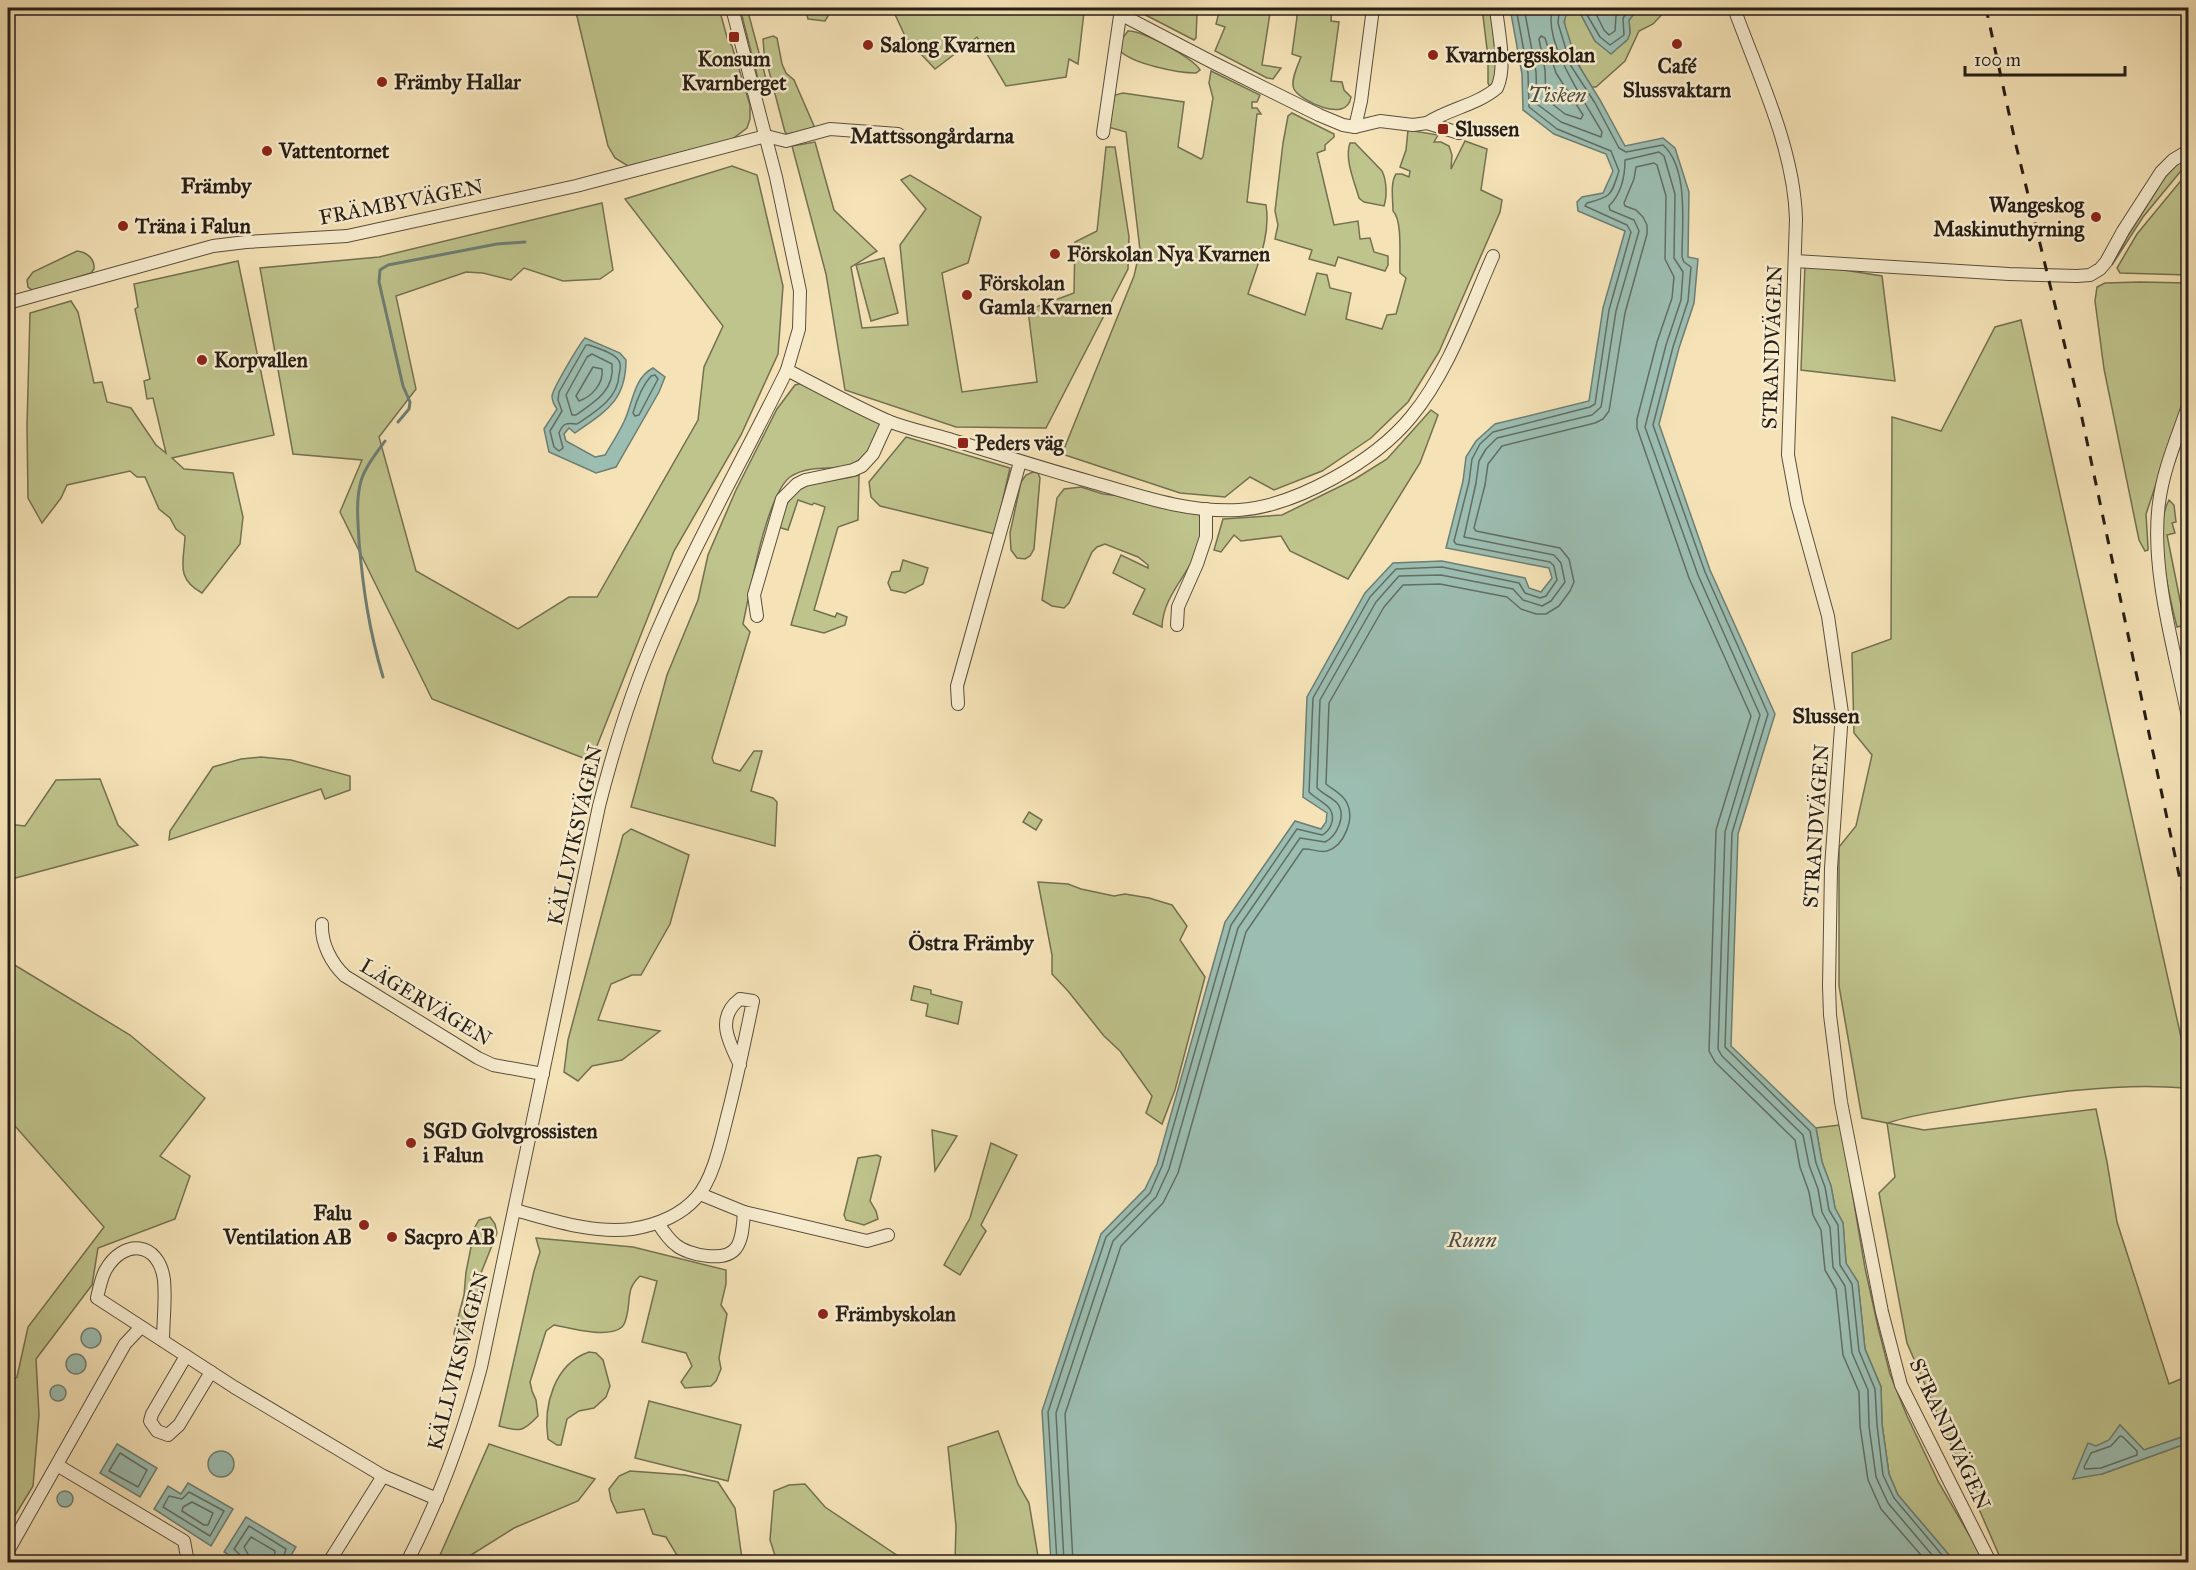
<svg xmlns="http://www.w3.org/2000/svg" width="2196" height="1570" viewBox="0 0 2196 1570" font-family="'IM FELL Great Primer',serif">
<rect width="100%" height="100%" fill="#f5e3b7"/>
<filter id="stains"><feTurbulence type="fractalNoise" baseFrequency=".00333" numOctaves="4"/><feColorMatrix values="0 0 0 0 .2 0 0 0 0 .09 0 0 0 0 .02 0 0 0 .5 -.17"/></filter>
<radialGradient id="worn" r=".72"><stop offset=".6" stop-color="#630" stop-opacity="0"/><stop offset="1" stop-color="#630" stop-opacity=".3"/></radialGradient>
<g fill="#bfc38c" stroke="#737051" stroke-width="1.5">
<path d="M575,8H719L728,41L732,46L750,105V119L747,128L731,140L628,166L615,158L608,146Z"/>
<path d="M740,8H747L769,90L768,94L761,98L758,79Z"/>
<path d="M805,8H833L825,21L808,19Z"/>
<path d="M892,8H1080V11L1084,12L1078,64L1069,59L1066,77L1006,86L977,37L935,69L906,38Z"/>
<path d="M1132,8H1193L1192,11L1197,13L1196,38L1194,40Z"/>
<path d="M1220,8H1262V11L1270,13L1262,65L1281,68L1273,79L1267,78L1215,51L1225,27L1216,24Z"/>
<path d="M1295,8H1332L1331,21L1339,22L1331,81L1342,82L1344,90L1351,97C1347,125 1298,99 1294,89C1290,81 1298,65 1301,57L1292,54L1297,17Z"/>
<path d="M1482,8H1491L1497,72L1496,79L1490,87L1488,83V57Z"/>
<path d="M1639,8H1668L1653,24L1639,31L1625,61L1596,87H1592C1581,71 1561,34 1565,14L1572,9L1579,11L1595,41L1611,53L1626,41L1630,33L1629,20Z"/>
<path d="M1128,31C1142,30 1193,58 1200,70L1196,73C1178,73 1132,64 1119,50L1121,40Z"/>
<path d="M773,36L777,38L782,64L786,73L794,80L814,126L811,130L787,134L785,132L764,52L763,39Z"/>
<path d="M1211,71L1260,95L1257,102H1252V108H1257L1261,114H1257L1247,202L1266,205C1271,236 1257,265 1248,294L1305,315L1317,273L1327,275L1330,288L1351,293L1346,319L1382,329L1387,315L1396,314L1406,278L1400,273C1399,258 1403,221 1393,211C1393,200 1390,183 1396,174H1402L1409,177L1410,171L1400,167L1406,150L1408,130L1438,135L1434,142H1441L1449,146L1452,155L1451,169L1465,141L1487,149L1481,190L1502,200L1500,212L1439,352L1408,402L1371,438L1322,471L1274,490L1250,477L1225,497L1180,493L1062,454L1134,276L1140,250L1126,132L1108,127L1115,95L1123,93L1184,102L1178,147L1201,159L1203,157L1213,98L1209,83Z"/>
<path d="M1292,113L1334,134V137L1325,145V150L1317,153L1334,225L1358,221L1360,239L1370,238L1374,252L1388,256V265L1385,271L1338,257L1335,266L1309,259L1312,250L1275,239L1278,225L1275,211L1283,143L1288,116Z"/>
<path d="M815,142L834,210L877,251L851,267L862,328L908,325L900,245L926,209L901,180L910,175L981,217L968,263L942,273L962,392L1037,382L1028,310L1074,293L1075,242L1097,231L1106,147H1115L1129,237L1128,269L1046,428L956,427L845,390L826,274L792,146Z"/>
<path d="M1350,143H1355L1382,171C1387,181 1387,197 1384,206L1364,202L1359,198C1355,183 1344,159 1350,143Z"/>
<path d="M2188,156V165L2180,172L2143,217L2112,265L2129,234L2165,177L2174,167Z"/>
<path d="M732,166L757,175L783,286L778,354L741,435L674,551L591,761L432,699L340,512L362,460L293,454L260,268L379,257L602,203L613,270L600,279L563,281L524,268L511,280L483,273L466,272L396,296L416,389L379,437L416,571L518,629L569,597H597L698,420L704,367L723,326L625,199Z"/>
<path d="M2188,172V275L2120,273L2117,268L2137,234Z"/>
<path d="M77,251C87,252 95,259 94,269L91,273L37,290H32L28,287L27,280L33,272Z"/>
<path d="M884,258L898,313L871,321L856,265Z"/>
<path d="M238,261L274,435L172,458L184,469L233,473L243,517L240,544L202,593C175,578 184,562 185,536L176,529L170,518L159,509L145,477H137L130,471L67,485L61,498L42,523L28,498L27,426L30,313L71,301L78,312L94,383L102,382L107,402L131,408L156,445L166,453L153,398L147,399L144,381L150,379L135,309L138,307L134,284Z"/>
<path d="M1805,264L1882,276L1895,381L1801,370Z"/>
<path d="M2140,282L2188,283V389L2146,514L2148,547V550L2145,551L2139,540L2104,369L2095,301L2097,287L2105,283Z"/>
<path d="M2021,320L2181,1037L2188,1042V1084L2185,1088C2117,1082 2037,1094 1969,1106C1943,1111 1914,1114 1888,1123L1924,1130L2096,1109L2107,1162L2117,1222L2169,1384L2188,1376V1435L2144,1450L2120,1425L2109,1441L2096,1446L2102,1474L2188,1443V1562H2002L1907,1343L1879,1193L1895,1177L1887,1123L1862,1118L1839,986V847L1856,826L1872,755L1854,733L1852,653L1891,639L1892,417L1941,431L1995,327Z"/>
<path d="M807,382L883,425C875,440 866,460 848,466C837,469 823,467 812,469C805,470 796,473 790,477C766,496 750,591 743,624L750,632L712,758L714,763L740,771L754,751H762L751,791L773,798L777,802L775,846L631,807L667,675L698,600L708,555L736,490L777,409L795,385Z"/>
<path d="M1431,410L1438,415L1420,463L1348,579L1290,551L1281,536L1241,541L1234,535L1221,552L1214,550L1223,519L1282,515L1355,479L1387,459Z"/>
<path d="M906,437L1010,468L995,534L880,506L871,497L869,482Z"/>
<path d="M1033,472L1038,473L1040,478L1034,549L1030,556L1025,559L1017,558L1011,550L1010,533L1021,482L1026,475Z"/>
<path d="M859,475L858,520L838,527L814,610L835,617L837,613L847,617L845,625L824,633L791,625L825,507L814,503L812,505L798,500L788,530L778,527C793,473 814,487 859,475Z"/>
<path d="M1081,487L1103,494L1122,496L1201,515C1201,526 1201,539 1198,549C1187,577 1163,596 1162,627L1133,614L1145,589L1113,573L1121,555L1148,568V565L1138,557L1105,544L1097,547L1092,552L1069,603L1064,608L1052,606L1042,600L1057,498L1064,489Z"/>
<path d="M2169,500L2174,505L2176,522L2172,523L2175,533L2167,535L2185,625L2177,627C2169,596 2153,528 2169,500Z"/>
<path d="M903,560L928,568L923,584L905,593L891,590L888,583L892,572L900,571Z"/>
<path d="M261,757L291,760L350,776V790L325,799L321,789L169,840L170,831L213,767L241,759Z"/>
<path d="M100,779L118,825L138,845L8,880V824L25,826L56,780Z"/>
<path d="M1029,812L1042,820L1036,830L1023,822Z"/>
<path d="M631,829L689,855L670,924L641,975H632L611,984L598,1020L660,1031L622,1060L592,1066L578,1081L564,1072L568,1040L623,835Z"/>
<path d="M1038,882L1068,884L1081,889L1114,896L1125,894L1149,898L1172,905L1187,926L1180,940L1205,977L1175,1090L1162,1124L1146,1113L1152,1096L1120,1051L1104,1036L1068,991L1052,974V955Z"/>
<path d="M8,961L130,1035L205,1098L160,1156L190,1176L175,1219L98,1248L92,1285L36,1359L39,1415L33,1486L8,1527V1384L17,1377L28,1327L104,1227L15,1126L8,1121Z"/>
<path d="M914,986L931,990V994L962,1002L958,1024L926,1016L928,1004L911,1000Z"/>
<path d="M1839,1125L1843,1138L1865,1268L1878,1327L1890,1374L1907,1416L1939,1483L1985,1562H1955L1898,1495L1889,1474L1882,1424L1881,1387L1865,1349L1858,1282L1846,1264L1843,1223L1835,1208L1831,1186L1822,1162L1816,1128Z"/>
<path d="M932,1130L957,1136L935,1171Z"/>
<path d="M991,1143L1017,1155L981,1225L986,1231L960,1275L944,1265L970,1218Z"/>
<path d="M877,1155L881,1157L870,1201L876,1211L878,1219L864,1225L846,1220L844,1215L858,1158Z"/>
<path d="M490,1217L495,1224L497,1233L481,1273L473,1324L467,1343L456,1342L454,1333L464,1295L466,1272L475,1227L479,1220Z"/>
<path d="M536,1238L633,1247L726,1270V1284L721,1305L727,1314L719,1358L721,1369L716,1381L711,1386L685,1388L681,1382L692,1366L686,1353L642,1342L657,1281L640,1276C628,1287 630,1295 628,1309C627,1315 626,1323 622,1327C608,1339 570,1328 554,1325L546,1331L530,1382L532,1391L536,1400L538,1416C523,1432 520,1432 499,1426L534,1271L540,1252Z"/>
<path d="M589,1352L596,1353L603,1360L610,1386L606,1397L594,1408L579,1411L567,1419L561,1445H557L548,1439C543,1406 554,1364 589,1352Z"/>
<path d="M649,1401L741,1425L728,1481L635,1458Z"/>
<path d="M998,1431L1018,1484L1029,1503L1039,1562H955L956,1526L948,1447Z"/>
<path d="M489,1444L595,1479L578,1501L514,1528L460,1562H437Z"/>
<path d="M630,1471L685,1475L718,1482L735,1508L742,1559L739,1562H681L666,1537L653,1534L644,1509L617,1513L611,1500L609,1489L619,1476Z"/>
<path d="M805,1484L825,1507L907,1562H777L770,1540L774,1491L789,1485Z"/>
</g>
<g fill="#9cbeb2" stroke="#6d7e74" stroke-width="1.5">
<path d="M1510,8H1639L1629,20L1630,33L1628,39L1611,54L1595,41L1579,11L1572,9L1567,12L1564,22L1577,63L1600,100L1625,146L1663,138L1675,148L1689,192L1688,257L1698,259L1694,303L1679,348L1659,424L1710,570L1775,714L1738,834L1731,1046L1816,1128L1822,1162L1831,1186L1835,1208L1843,1223L1846,1263L1858,1282L1865,1349L1881,1387L1882,1424L1889,1474L1898,1495L1955,1562H1051L1042,1411L1101,1234L1145,1189L1157,1164L1225,922L1295,821L1321,829L1326,822L1327,813L1303,797L1307,697L1365,593L1393,563L1442,561L1525,578L1529,588L1541,592L1552,578L1549,568L1446,548L1463,481L1466,457L1476,441L1495,424L1589,401L1603,308L1625,231L1578,211L1577,202L1582,197L1603,193L1613,171L1606,154L1554,134L1523,110L1522,74Z"/>
<path d="M585,338L620,353L626,360C626,401 606,411 575,433L569,428L564,434L566,441L595,457L605,455C612,443 621,430 626,417C633,400 635,377 653,368L665,377L659,392L616,467L596,473L549,452L544,429L557,409C554,405 552,401 552,396C553,388 580,343 585,338Z"/>
<circle cx="91" cy="1338" r="10"/>
<circle cx="76" cy="1364" r="10"/>
<circle cx="58" cy="1393" r="8"/>
<path d="M2120,1425L2144,1450L2188,1435V1443L2102,1474L2073,1479L2088,1443L2096,1446L2109,1440Z"/>
<path d="M117,1444L157,1468L140,1497L100,1473Z"/>
<circle cx="221" cy="1464" r="13"/>
<path d="M188,1483L233,1509L211,1546L154,1509L168,1486L181,1494Z"/>
<circle cx="65" cy="1499" r="8"/>
<path d="M246,1517L296,1547L287,1562H241L224,1552Z"/>
</g>
<g fill="none" stroke-linecap="round" stroke-linejoin="round">
<g stroke="#626e64" stroke-width="1.5">
<path d="M1524,8L1536,72L1537,104L1561,122L1601,137L1602,132C1586,103 1541,40 1553,8"/>
<path d="M1563,8L1559,13L1558,23L1571,66L1595,103L1619,148L1626,152L1663,145C1689,168 1682,225 1682,257L1684,262L1691,267L1688,301L1673,347L1653,425L1705,572L1768,714L1732,833L1725,1047L1810,1131L1816,1163L1825,1187L1829,1210L1838,1225L1840,1265L1852,1284L1859,1351L1875,1389L1877,1425L1883,1475L1894,1498L1948,1562"/>
<path d="M1583,8L1600,37L1610,45L1624,35L1623,18L1631,8"/>
<path d="M1593,8L1604,30L1609,35L1615,31L1616,16L1621,8"/>
<path d="M1541,36L1545,38L1556,73L1583,115L1581,119L1565,114L1546,99L1545,70L1539,39Z"/>
<path d="M586,345H589C597,348 615,353 619,361C621,364 620,371 619,375C618,399 595,412 577,424C568,423 563,422 559,433L563,448L559,451L554,447L550,431L562,411L558,400L559,392Z"/>
<path d="M592,354L612,364C615,390 595,402 576,415H572L566,395L587,357Z"/>
<path d="M593,367L602,369C604,384 591,397 579,401L576,396Z"/>
<path d="M655,375L658,379L639,415L635,416L633,413C637,399 642,386 651,376Z"/>
<path d="M2120,1436L2123,1437L2137,1451V1455L2101,1468L2085,1469L2084,1467L2091,1453L2111,1446Z"/>
<path d="M120,1453L147,1470L138,1487L109,1471Z"/>
<path d="M189,1492L224,1511L210,1536L163,1507L169,1496L182,1499Z"/>
<path d="M192,1502L213,1513L208,1525H204L182,1511L183,1507Z"/>
<path d="M243,1562L242,1557L234,1549L249,1526L286,1549L282,1562"/>
<path d="M250,1562L249,1556L244,1547L251,1537L275,1551L274,1562"/>
<path d="M1057,1562L1048,1412L1106,1237L1150,1193L1162,1166L1231,925L1297,829L1322,835C1326,833 1329,830 1331,825C1338,806 1320,803 1309,792L1313,698L1370,597L1396,569L1442,567L1519,583L1525,593L1540,598L1546,596L1557,580L1554,566L1550,562L1456,544L1454,541L1469,482L1472,459L1480,444L1493,432L1590,407L1595,404L1609,310L1631,232L1627,225L1585,206L1587,203C1612,197 1611,195 1619,171L1611,151L1557,129L1529,107L1528,73L1516,8"/>
<path d="M1064,1562L1056,1413L1113,1241L1156,1197L1169,1169L1238,928L1300,838L1325,842C1337,836 1347,815 1337,803C1331,797 1323,794 1317,788L1320,700L1376,602L1399,576L1441,575L1513,589L1523,600L1542,606L1551,601L1565,582L1561,563L1554,555L1464,537L1476,483L1479,461L1486,449L1497,438L1592,415L1601,407L1616,311L1639,231L1634,220L1610,210L1609,206C1622,193 1625,177 1625,160L1659,152L1664,156L1675,194L1674,258L1683,272L1681,300L1666,345L1645,427L1698,575L1760,715L1725,832L1718,1049L1722,1056L1803,1135L1809,1165L1818,1189L1822,1212L1830,1227L1833,1267L1845,1286L1852,1353L1868,1390L1869,1426L1876,1477L1888,1503L1938,1562"/>
<path d="M1073,1562L1065,1414L1121,1246L1163,1203L1178,1173L1246,932L1303,849C1311,848 1318,853 1327,851C1344,846 1355,819 1347,803C1343,794 1333,790 1326,784L1329,703L1384,607L1403,585L1440,584L1507,597L1521,609L1536,614H1546L1559,606L1570,591L1574,582L1569,559L1560,548L1476,531L1474,528L1485,485L1488,464L1502,446L1595,423L1603,419L1609,411L1625,313L1647,234V225L1643,217L1636,210L1625,206L1624,203L1634,179L1636,167L1654,163L1657,165L1666,196L1665,259L1674,277L1672,298L1657,342L1637,419V428L1689,578L1751,716L1716,830L1709,1051L1715,1062L1795,1140L1800,1167L1809,1192L1813,1215L1821,1230L1825,1270L1836,1289L1843,1355L1859,1392L1860,1426L1868,1480L1881,1509L1927,1562"/>
</g>
<g stroke="#6d7e74" stroke-width="3">
<path d="M398,422L409,409L410,402L403,386L379,282L380,270L388,265L497,244L525,242"/>
<path d="M383,677C369,630 363,589 359,541C358,522 356,503 360,485C363,469 376,454 385,441"/>
</g>
<defs>
<g id="minor">
<path d="M1734,8C1758,75 1794,147 1796,219L1788,455L1797,504L1828,616L1842,713L1831,868L1829,986L1830,1015L1841,1102L1882,1312L1901,1385L1990,1562"/>
<path d="M1120,14L1212,62L1319,115L1343,125L1355,127L1380,121L1413,125L1427,123L1459,133"/>
<path d="M1427,123C1448,109 1477,105 1497,88C1507,67 1498,30 1496,8"/>
<path d="M1355,127L1361,101L1373,8"/>
<path d="M1103,133L1121,9"/>
<path d="M1795,261L2009,274L2077,276L2090,275L2100,269L2106,262L2123,231L2161,172L2173,160L2188,151"/>
<path d="M8,303L213,246L246,242L347,236L576,186L766,136L786,141L830,129L898,134L903,138"/>
<path d="M787,370C820,387 854,406 888,421C908,429 929,433 949,439C995,453 1041,468 1088,481C1137,495 1187,513 1239,510C1296,506 1375,461 1411,417C1449,371 1469,310 1493,256"/>
<path d="M2188,406C2177,438 2163,470 2159,503C2150,569 2175,652 2188,717"/>
<path d="M757,616L754,595L782,499L797,484L805,480L853,470L862,466L873,454L888,421"/>
<path d="M1177,625L1178,607L1197,564L1206,537V509"/>
<path d="M958,704L957,686L1020,462"/>
<path d="M322,924C321,943 331,963 345,976L478,1058L493,1065L543,1074"/>
<path d="M700,1194L744,1212L867,1241L888,1235"/>
<path d="M515,1210C552,1220 593,1234 632,1229C656,1225 679,1217 696,1198C713,1180 721,1141 727,1117C737,1079 745,1040 753,1001L740,999C715,1018 729,1042 740,1065"/>
<path d="M658,1223C663,1231 668,1239 676,1245C688,1255 725,1263 736,1248C743,1239 743,1223 744,1212"/>
<path d="M163,1341C163,1322 166,1300 164,1280C159,1241 123,1238 105,1271C101,1279 99,1289 97,1298L234,1387L383,1476L437,1499"/>
<path d="M186,1356L152,1414L150,1421L157,1431L168,1435L179,1425L211,1372"/>
<path d="M57,1465L184,1541L188,1562"/>
<path d="M8,1551L125,1344L141,1327"/>
<path d="M329,1562L383,1476"/>
<path d="M407,1562C439,1500 463,1435 481,1367L599,806C614,747 632,689 657,632C695,543 744,458 787,370L799,329L800,291L776,177L732,8"/>
</g>
</defs>
<use href="#minor" stroke="#5a4f3e" stroke-width="14"/>
<use href="#minor" stroke="#f8edd0" stroke-width="12"/>
<path stroke="#271e16" stroke-width="3" stroke-dasharray="10 10" stroke-linecap="butt" d="M1986,8L2015,141L2079,404L2188,917"/>
</g>
<g fill="#8f2418" stroke="#f8edd0" stroke-width="2">
<rect x="728" y="31" width="12" height="12" rx="3"/>
<circle cx="1677" cy="44" r="6"/>
<circle cx="868" cy="45" r="6"/>
<circle cx="1433" cy="55" r="6"/>
<circle cx="382" cy="82" r="6"/>
<rect x="1437" y="123" width="12" height="12" rx="3"/>
<circle cx="267" cy="151" r="6"/>
<circle cx="2096" cy="217" r="6"/>
<circle cx="123" cy="226" r="6"/>
<circle cx="1055" cy="254" r="6"/>
<circle cx="967" cy="295" r="6"/>
<circle cx="202" cy="360" r="6"/>
<rect x="957" y="437" width="12" height="12" rx="3"/>
<circle cx="411" cy="1143" r="6"/>
<circle cx="364" cy="1225" r="6"/>
<circle cx="392" cy="1237" r="6"/>
<circle cx="823" cy="1314" r="6"/>
</g>
<g text-anchor="middle" stroke-width="5" stroke-linejoin="round" paint-order="stroke">
<g font-size="21" font-weight="bold" fill="#271e16" stroke="#f8edd0" text-anchor="start">
<text x="880" y="52">Salong Kvarnen</text>
<text x="1445" y="62">Kvarnbergsskolan</text>
<text x="734" y="66" text-anchor="middle">Konsum<tspan x="734" dy="24">Kvarnberget</tspan></text>
<text x="1677" y="73" text-anchor="middle">Café<tspan x="1677" dy="24">Slussvaktarn</tspan></text>
<text x="394" y="89">Främby Hallar</text>
<text x="1455" y="136">Slussen</text>
<text x="279" y="158">Vattentornet</text>
<text x="2084" y="212" text-anchor="end">Wangeskog<tspan x="2084" dy="24">Maskinuthyrning</tspan></text>
<text x="135" y="233">Träna i Falun</text>
<text x="1067" y="261">Förskolan Nya Kvarnen</text>
<text x="979" y="290">Förskolan<tspan x="979" dy="24">Gamla Kvarnen</tspan></text>
<text x="214" y="367">Korpvallen</text>
<text x="975" y="450">Peders väg</text>
<text x="423" y="1138">SGD Golvgrossisten<tspan x="423" dy="24">i Falun</tspan></text>
<text x="352" y="1220" text-anchor="end">Falu<tspan x="352" dy="24">Ventilation AB</tspan></text>
<text x="404" y="1244">Sacpro AB</text>
<text x="835" y="1321">Främbyskolan</text>
</g>
<g font-size="21" fill="#271e16" stroke="#f8edd0">
<text transform="translate(401 202) rotate(-11)" y="7">FRÄMBYVÄGEN</text>
<text transform="translate(1772 347) rotate(-88)" y="7">STRANDVÄGEN</text>
<text transform="translate(1816 826) rotate(-86)" y="7">STRANDVÄGEN</text>
<text transform="translate(575 835) rotate(-77)" y="7">KÄLLVIKSVÄGEN</text>
<text transform="translate(426 1002) rotate(31)" y="7">LÄGERVÄGEN</text>
<text transform="translate(458 1361) rotate(-75)" y="7">KÄLLVIKSVÄGEN</text>
<text transform="translate(1950 1434) rotate(65)" y="7">STRANDVÄGEN</text>
</g>
<g font-size="22" font-style="italic" fill="#4a4e45" stroke="#f8edd0">
<text x="1557" y="102">Tisken</text>
<text x="1472" y="1247">Runn</text>
</g>
<g font-size="22" font-weight="bold" fill="#271e16" stroke="#f8edd0">
<text x="932" y="143">Mattssongårdarna</text>
<text x="216" y="193">Främby</text>
<text x="1826" y="723">Slussen</text>
<text x="971" y="950">Östra Främby</text>
</g>
</g>
<rect width="2196" height="1570" fill="none" stroke="#f5e3b7" stroke-width="30"/>
<rect x="9" y="9" width="2178" height="1552" fill="none" stroke="#271e16" stroke-width="3"/>
<rect x="15" y="15" width="2166" height="1540" fill="none" stroke="#271e16" stroke-width="1.5"/>
<path d="M1965 66v9h160v-9" fill="none" stroke="#271e16" stroke-width="3"/>
<text x="1974" y="66" font-size="18" fill="#271e16" stroke="#f8edd0" stroke-width="4.5" paint-order="stroke">100 m</text>
<rect width="100%" height="100%" filter="url(#stains)"/>
<rect width="100%" height="100%" fill="url(#worn)"/>
</svg>
